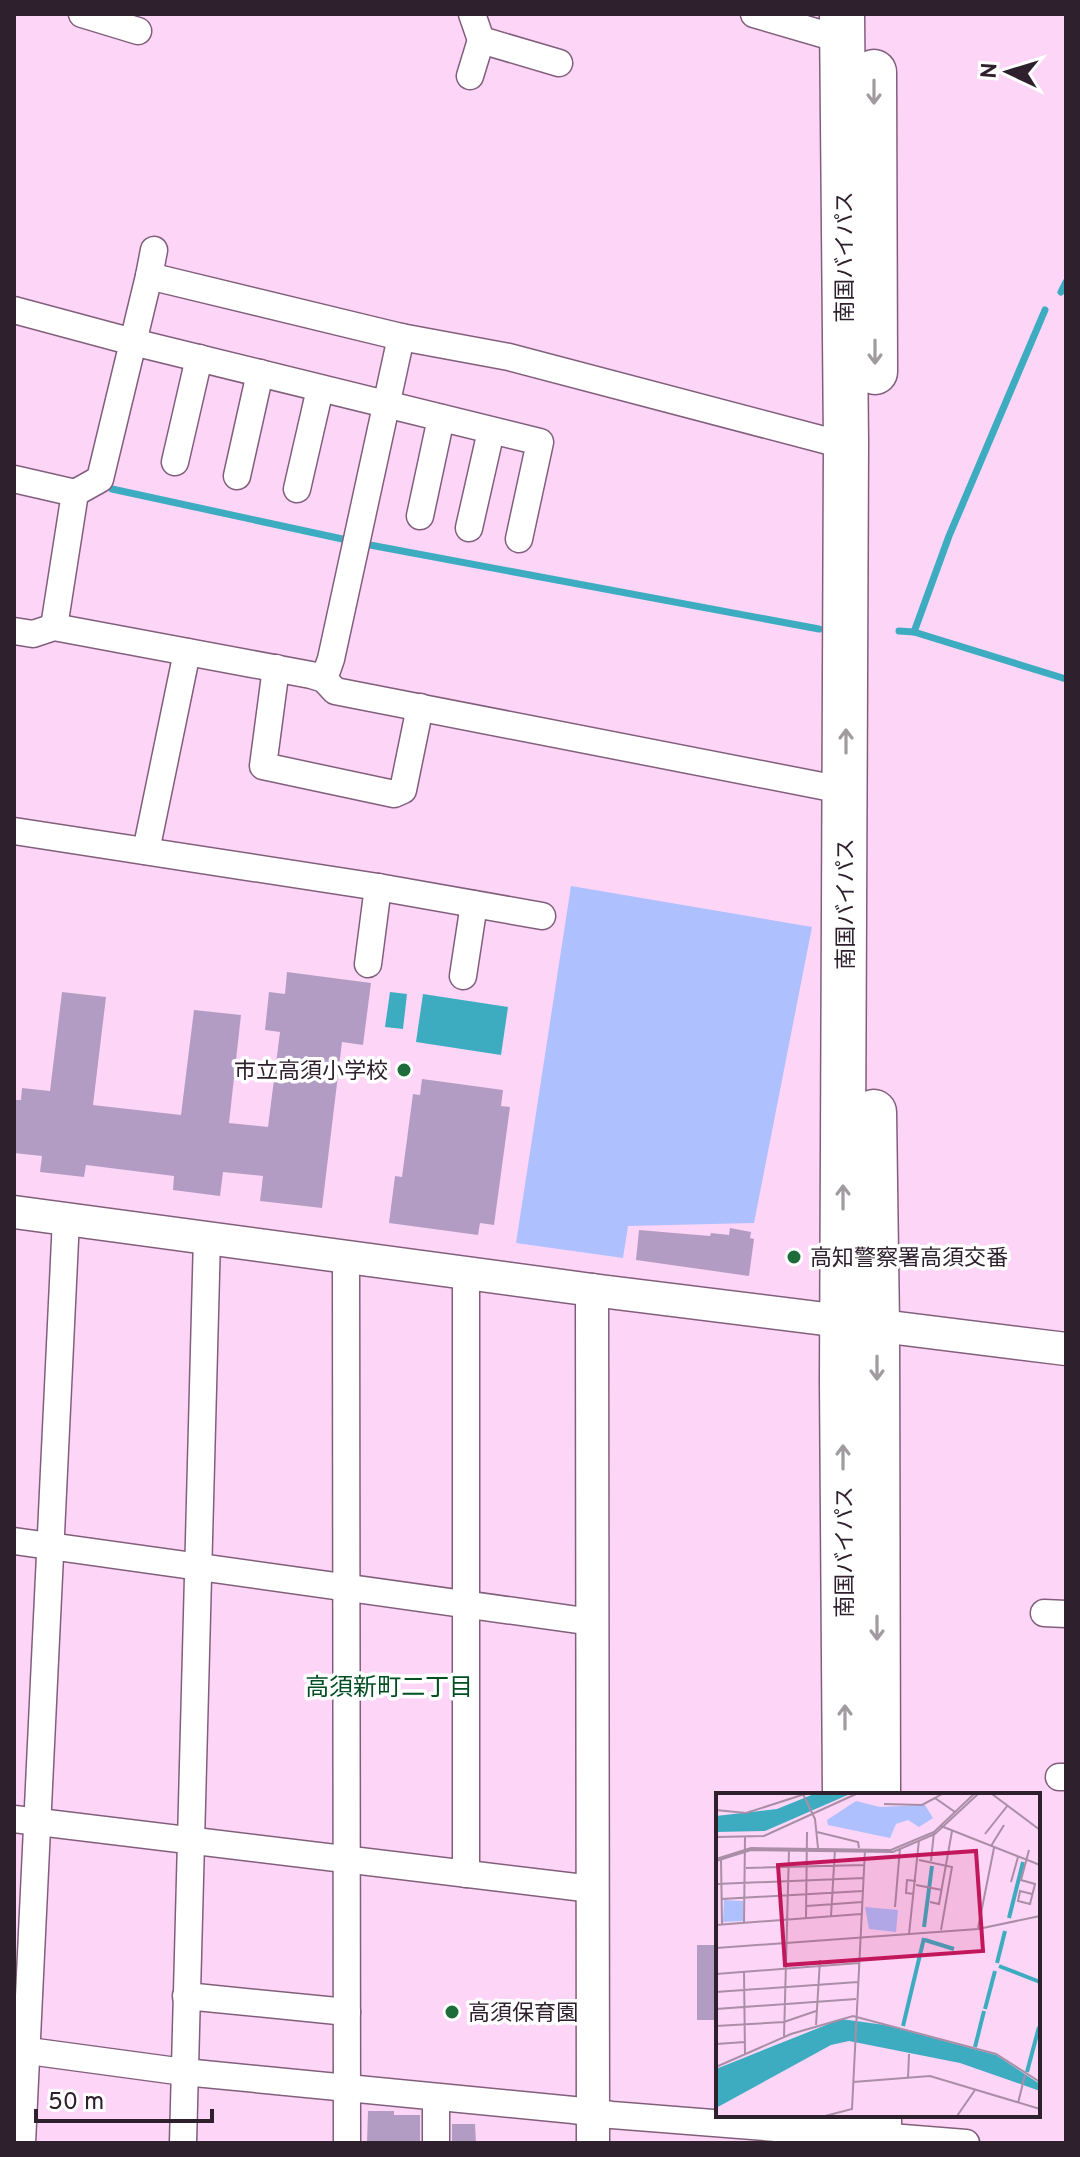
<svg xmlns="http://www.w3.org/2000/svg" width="1080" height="2157" viewBox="0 0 1080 2157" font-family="Overpass,'Noto Sans JP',sans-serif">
<rect width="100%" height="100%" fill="#fdd6f7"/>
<path fill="#aec0fe" d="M571,886L812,927L754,1223L628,1226L623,1258L516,1243Z"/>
<g fill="#3eacc0">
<path d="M390,992L407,994L403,1029L385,1027Z"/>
<path d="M423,994L508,1007L501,1055L416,1042Z"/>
</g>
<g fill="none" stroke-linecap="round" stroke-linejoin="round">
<g stroke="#3eacc0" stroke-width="7">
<path d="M1061,292L1066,282"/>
<path d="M112,489L370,545L819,629"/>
<path d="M899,631L914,632L1066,679"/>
<path d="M914,632L949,536L1045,310"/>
</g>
</g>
<g fill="#b39cc3">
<path d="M287,972L371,983L363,1045L342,1042L322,1208L260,1201L263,1176L223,1172L220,1196L173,1190L174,1176L86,1165L84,1177L40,1172L42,1156L14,1153V1100H21L22,1088L50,1091L62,992L106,997L93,1105L181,1115L194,1010L241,1015L229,1123L268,1127L280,1032L265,1030L269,992L285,994Z"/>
<path d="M422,1079L503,1090L501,1106L510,1107L494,1225L480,1223L478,1235L389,1223L395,1176L402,1177L413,1094L420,1095Z"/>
<path d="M730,1228L751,1232L750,1238L754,1239L749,1276L636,1260L639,1230L710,1236L711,1233L729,1235Z"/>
<rect x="697" y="1945" width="21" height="75"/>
<path d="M368,2111H394V2115H420V2143H367Z"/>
<path d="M452,2124H475L476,2143H452Z"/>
</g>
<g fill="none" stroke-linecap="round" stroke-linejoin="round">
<defs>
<g id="minor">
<path d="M82,14L138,31"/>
<path d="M472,14L481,40L559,63"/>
<path d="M754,14L843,40"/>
<path d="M470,76L481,40"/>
<path d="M149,276L154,250"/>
<path d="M14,310L133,342L540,442L519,539"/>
<path d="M175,462L199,358"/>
<path d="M237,476L260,373"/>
<path d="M14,479L75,493"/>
<path d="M297,489L320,389"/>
<path d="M420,516L441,418"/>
<path d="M469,528L491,431"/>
<path d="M54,627L75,493L100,479L149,276L401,337L509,357L828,441L846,444"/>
<path d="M14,631L33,634L54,627L311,675L324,679L335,691L827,787L846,789"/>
<path d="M276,668L263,766L394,794L403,790L420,707"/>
<path d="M324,679L331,659L401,337"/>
<path d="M14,831L378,887L542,916"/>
<path d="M146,851L187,652"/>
<path d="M368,964L378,887"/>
<path d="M463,976L474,904"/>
<path d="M346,1257L347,2143"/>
<path d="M14,1541L592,1622"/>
<path d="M1044,1613L1066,1614"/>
<path d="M1059,1777H1066"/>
<path d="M14,1819L592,1889"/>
<path d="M466,1874V1273"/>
<path d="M186,1996L347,2012"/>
<path d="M14,2049L184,2072L573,2110L612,2115L966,2143"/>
<path d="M22,2143L66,1219"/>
<path d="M183,2143L207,1237"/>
<path d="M436,2143V2098"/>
</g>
<g id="tertiary">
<path d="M14,1212L592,1290L1066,1349"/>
<path d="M592,1290L593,2143"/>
</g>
<g id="trunk">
<path d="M842,14L846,444L842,1380L845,1795"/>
<path d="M874,72L875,372"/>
<path d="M874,1112L877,1325L878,1795"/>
<path d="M847,2115L848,2143"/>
<path d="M879,2115V2143"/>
</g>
</defs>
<use href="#minor" stroke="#815f7c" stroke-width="29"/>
<use href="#tertiary" stroke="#815f7c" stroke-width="35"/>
<use href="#trunk" stroke="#815f7c" stroke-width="47"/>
<use href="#minor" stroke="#fff" stroke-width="26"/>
<use href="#tertiary" stroke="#fff" stroke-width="32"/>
<use href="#trunk" stroke="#fff" stroke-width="44"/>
</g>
<defs><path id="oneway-shaft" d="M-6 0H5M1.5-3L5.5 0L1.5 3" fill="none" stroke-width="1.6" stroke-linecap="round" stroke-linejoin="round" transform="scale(2)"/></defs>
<g stroke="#a19ba0">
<use href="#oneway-shaft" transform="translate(874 92) rotate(90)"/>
<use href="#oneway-shaft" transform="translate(875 352) rotate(90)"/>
<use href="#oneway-shaft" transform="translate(846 741) rotate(-90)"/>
<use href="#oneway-shaft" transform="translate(843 1197) rotate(-90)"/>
<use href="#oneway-shaft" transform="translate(877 1368) rotate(90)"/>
<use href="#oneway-shaft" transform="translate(843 1457) rotate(-90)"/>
<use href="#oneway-shaft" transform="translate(877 1628) rotate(90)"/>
<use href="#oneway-shaft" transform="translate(845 1717) rotate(-90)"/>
</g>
<g fill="#1f6c3b" stroke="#fff" stroke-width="3">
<circle cx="404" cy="1070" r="8"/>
<circle cx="794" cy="1257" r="8"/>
<circle cx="452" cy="2012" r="8"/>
</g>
<g text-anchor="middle" stroke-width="7" stroke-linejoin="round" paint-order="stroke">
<g font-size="22" fill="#2e202c" stroke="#fff">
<text transform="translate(844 257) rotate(-90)" y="8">南国バイパス</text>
<text transform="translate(845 904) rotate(-90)" y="8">南国バイパス</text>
<text transform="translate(844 1552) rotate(-90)" y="8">南国バイパス</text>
</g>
<g font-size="22" fill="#2e202c" stroke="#fff" text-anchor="start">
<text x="388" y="1078" text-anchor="end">市立高須小学校</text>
<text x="810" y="1265">高知警察署高須交番</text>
<text x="468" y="2020">高須保育園</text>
</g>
<g font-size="24" fill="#004f23" stroke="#fff">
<text x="389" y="1695">高須新町二丁目</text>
</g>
</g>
<g transform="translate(716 1793)">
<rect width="324" height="324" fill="#fdd6f7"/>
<path d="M140,8L164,14L209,12L217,25L203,34L192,27L180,31L174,45L112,32L111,27ZM8,107L27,108V128L7,129ZM149,114L182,117L180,139L153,136Z" fill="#aec0fe"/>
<path d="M98,1H134L49,38L0,39V23L61,16ZM125,226L169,232L280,262L324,291V298L244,270L133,248L115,252L0,315V276Z" fill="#3eacc0"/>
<path fill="none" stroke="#3eacc0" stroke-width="4" d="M293,125L307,69M208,134L216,73M209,147L238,156M281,170L289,138M283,173L324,189M269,216L279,178M187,233L208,145M259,254L268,218M311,279L323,234"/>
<path fill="none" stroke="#aa8da6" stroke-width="2" d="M87,1L99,26L102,55M226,1L219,5L239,19M276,1L324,37M168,11L206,12L219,5M0,17L30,20L89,1M225,33L324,72M101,39L142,49L143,55M269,41L292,12M0,44L48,43L140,1M275,53L288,32M313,57L305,87L319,91L314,111L302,108L304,98L316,101M5,65L6,131M0,66L35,55L175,57L218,39L258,1M203,67L236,74L225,137M0,68L35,57L177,59L219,41L262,1M215,68L218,39M30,75L148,72M295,89L302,64M0,91L148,85M200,92L226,97M198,101L190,100L191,87L200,88M6,106L147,98M214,109L223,111L236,38M91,113L146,109M179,114L184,55M115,123L119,56M90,125L91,39M28,129L29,44M0,132L145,121M262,135L278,55M193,141L203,47M0,155L262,136L324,123M28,178L29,262M0,181L143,170M0,199L142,189M0,216L140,206M100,232L104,167M0,233L68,229L100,218M68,244L73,57M0,251L29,249M0,274L75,241L137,223L280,261L324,289M192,285L193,261M137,289L214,283L324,316M302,310L309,282M109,323L136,316L149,57M241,323L259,297"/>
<path fill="#c2185b" fill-opacity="0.15" stroke="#c2185b" stroke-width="4" d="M260,58L267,158L69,172L62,72Z"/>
<rect width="324" height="324" fill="none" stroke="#2e202c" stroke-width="4"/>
</g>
<rect width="1080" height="2157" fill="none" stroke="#2e202c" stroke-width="32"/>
<g transform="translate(1008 72) rotate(274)" stroke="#ffffff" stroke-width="6" paint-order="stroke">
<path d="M0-6L14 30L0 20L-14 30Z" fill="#2e202c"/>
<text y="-12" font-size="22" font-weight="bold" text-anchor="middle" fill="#2e202c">N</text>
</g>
<path d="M36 2109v12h176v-12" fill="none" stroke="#2e202c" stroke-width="4"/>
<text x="48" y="2109" font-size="24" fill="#2e202c" stroke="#ffffff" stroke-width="6" paint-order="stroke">50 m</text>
</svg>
